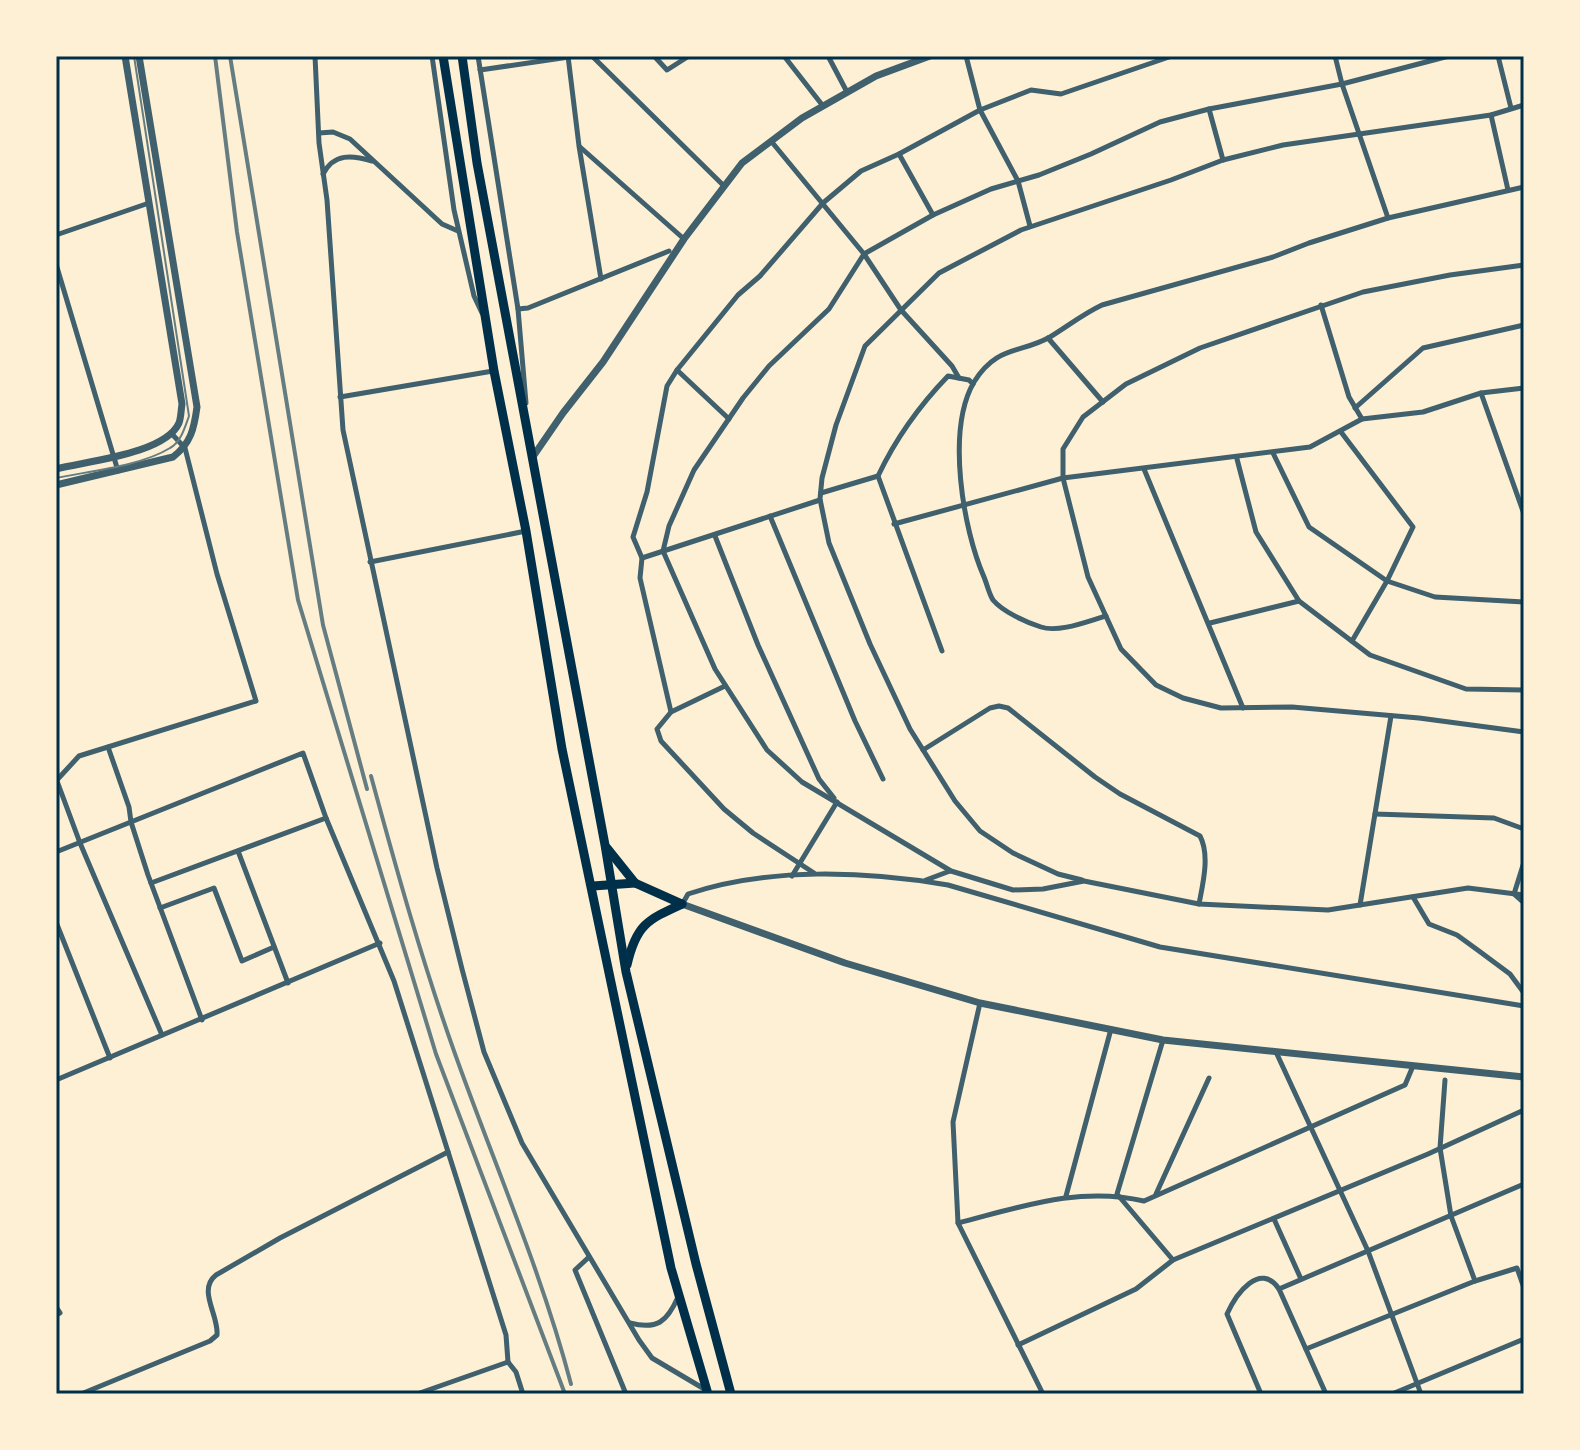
<svg xmlns="http://www.w3.org/2000/svg" width="1580" height="1450" viewBox="0 0 1580 1450" font-family="'Nunito Sans',sans-serif">
<rect width="100%" height="100%" fill="#fdf0d5"/>
<g fill="none" stroke-linecap="round" stroke-linejoin="round">
<g stroke="#3f606c" stroke-width="5">
<path d="M315,56L319,143L327,200L343,430L437,868L462,969L484,1052L522,1143L639,1340L652,1358L706,1390"/>
<path d="M432,56L454,210L474,296L482,313"/>
<path d="M478,56L518,309L526,403"/>
<path d="M568,56L579,146L601,279"/>
<path d="M592,56L724,186"/>
<path d="M654,56L667,70L689,56"/>
<path d="M784,56L823,106"/>
<path d="M828,56L847,92"/>
<path d="M966,56L980,110L1018,181L1030,226"/>
<path d="M1335,56L1342,84L1388,218"/>
<path d="M1449,56L1342,84L1209,109L1160,122L1091,154L1039,175L991,189L933,215L864,254L829,309L769,366L743,398L694,470L669,526L663,551L715,669L767,750L802,782L951,871L1013,890L1043,889L1084,881L1199,904L1328,910L1468,888L1524,895"/>
<path d="M1498,56L1511,108"/>
<path d="M480,70L569,57"/>
<path d="M1209,109L1223,160"/>
<path d="M1491,115L1508,190"/>
<path d="M319,133L333,132L350,139L442,224L458,231"/>
<path d="M771,141L864,254L901,310L952,366L959,378"/>
<path d="M580,147L684,239"/>
<path d="M899,154L933,215"/>
<path d="M323,174C334,153 352,155 372,161"/>
<path d="M56,235L149,203"/>
<path d="M56,264L118,471"/>
<path d="M1524,265L1450,275L1363,292L1200,348L1126,384L1083,417L1063,449V478L1088,577L1121,649L1156,685L1183,698L1221,708L1292,707L1419,718L1524,732"/>
<path d="M1321,305L1349,397L1362,419"/>
<path d="M518,309L528,308L669,251"/>
<path d="M1048,338L1103,402"/>
<path d="M677,370L729,419"/>
<path d="M1481,393L1524,514"/>
<path d="M340,397L493,371"/>
<path d="M1355,408L1423,348L1524,325"/>
<path d="M1341,432L1413,527L1387,581L1352,641"/>
<path d="M1273,453L1309,527L1387,581L1435,597L1524,602"/>
<path d="M1237,459L1256,532L1299,601L1370,655L1466,689L1524,690"/>
<path d="M1144,469L1243,708"/>
<path d="M821,493L878,476"/>
<path d="M770,516L855,721L883,779"/>
<path d="M894,524L1063,478L1310,447L1362,419L1423,412L1481,393L1524,388"/>
<path d="M715,536L758,645L819,779L834,798"/>
<path d="M642,558L820,500"/>
<path d="M370,562L526,531"/>
<path d="M1106,616C1088,621 1059,633 1041,627C1026,622 1003,612 993,600C989,594 987,584 984,577C963,529 946,430 974,382C997,345 1020,354 1050,337C1068,326 1083,314 1102,305L1273,257L1309,243L1388,218L1524,187"/>
<path d="M1210,623L1299,601"/>
<path d="M942,651L878,476C896,438 919,406 948,376L969,380L973,384"/>
<path d="M671,712L725,686"/>
<path d="M108,747L129,807L131,822L148,875L202,1020"/>
<path d="M923,750L990,708L999,706L1008,708L1095,777L1120,794L1200,836C1210,855 1203,883 1199,904"/>
<path d="M56,781L79,756L256,701L217,574L185,448L171,433"/>
<path d="M57,781L80,843L162,1035"/>
<path d="M1375,814L1494,818L1524,829"/>
<path d="M238,851L288,983"/>
<path d="M56,852L303,753L326,818L394,981L506,1335L508,1362"/>
<path d="M1524,862L1514,894L1524,903"/>
<path d="M814,873L753,833L724,809L661,741L657,729L671,712L640,578L642,558L633,537L647,492L667,386L677,370L738,295L760,276L823,203L861,171L899,154L980,110L1031,90L1061,94L1172,56"/>
<path d="M792,876L837,802"/>
<path d="M926,880L950,871"/>
<path d="M1082,880L1058,874L1013,853L980,831L955,801L910,729L870,644L829,543L820,499L822,478L836,425L865,346L939,273L1021,230L1171,180L1223,160L1283,145L1491,115L1524,105"/>
<path d="M151,883L326,818"/>
<path d="M1413,897L1429,924L1457,935L1479,951L1510,974L1524,993"/>
<path d="M683,903L688,894C768,867 865,871 948,885L1160,947L1524,1006"/>
<path d="M1360,905L1391,716"/>
<path d="M160,908L214,888L242,961L274,947"/>
<path d="M56,922L110,1058"/>
<path d="M980,1003L953,1122L958,1223L1043,1394"/>
<path d="M1276,1052L1368,1251L1421,1394"/>
<path d="M56,1080L380,943"/>
<path d="M1445,1080L1440,1148L1451,1216L1475,1281"/>
<path d="M1156,1194L1209,1078"/>
<path d="M1066,1196L1111,1029"/>
<path d="M1274,1219L1301,1279"/>
<path d="M958,1223C1021,1207 1079,1186 1144,1201L1405,1085L1413,1066"/>
<path d="M589,1257L575,1270L626,1394"/>
<path d="M1173,1260L1428,1154L1524,1110"/>
<path d="M56,1307L60,1313L56,1315"/>
<path d="M630,1323C657,1330 667,1322 678,1297"/>
<path d="M1018,1345L1136,1289L1173,1260L1117,1194L1163,1040"/>
<path d="M1306,1349L1475,1281L1517,1268L1524,1288"/>
<path d="M508,1362L516,1372L523,1394"/>
<path d="M81,1394L210,1341L217,1335C219,1315 197,1290 216,1275L280,1238L448,1152"/>
<path d="M417,1394L508,1362"/>
<path d="M1261,1394L1227,1314C1236,1294 1260,1261 1279,1289"/>
<path d="M1326,1394L1279,1289L1524,1184"/>
<path d="M1392,1394L1524,1339"/>
</g>
<g stroke="#3f606c" stroke-width="7">
<path d="M532,458L563,413L603,362L684,239L742,163L802,118L876,76L930,56"/>
<path d="M56,469C87,461 165,454 179,423C181,418 181,410 182,404L125,56"/>
<path d="M56,485L173,457C191,443 194,429 197,407L139,56"/>
<path d="M682,904L845,963L980,1003L1163,1040L1524,1077"/>
</g>
<g stroke="#003049" stroke-width="9">
<path d="M443,56L494,371L526,531L562,749L671,1268L708,1394"/>
<path d="M462,56L477,163L605,845L626,972L696,1264L731,1394"/>
<path d="M607,848L635,883L682,904"/>
<path d="M593,886L635,883"/>
<path d="M627,965C636,925 647,920 682,904"/>
</g>
<path stroke="#657d81" stroke-width="2" d="M56,478C90,471 141,466 170,448C181,442 185,427 189,416L134,56"/>
<g stroke="#657d81" stroke-width="4">
<path d="M215,56L237,232L298,600L436,1054L565,1394"/>
<path d="M230,56L323,625L367,789"/>
<path d="M371,776C396,868 422,961 454,1051C493,1161 541,1270 571,1384"/>
</g>
</g>
<rect width="1580" height="1450" fill="none" stroke="#fdf0d5" stroke-width="116"/>
<rect x="58" y="58" width="1464" height="1334" fill="none" stroke="#003049" stroke-width="3"/>
</svg>
